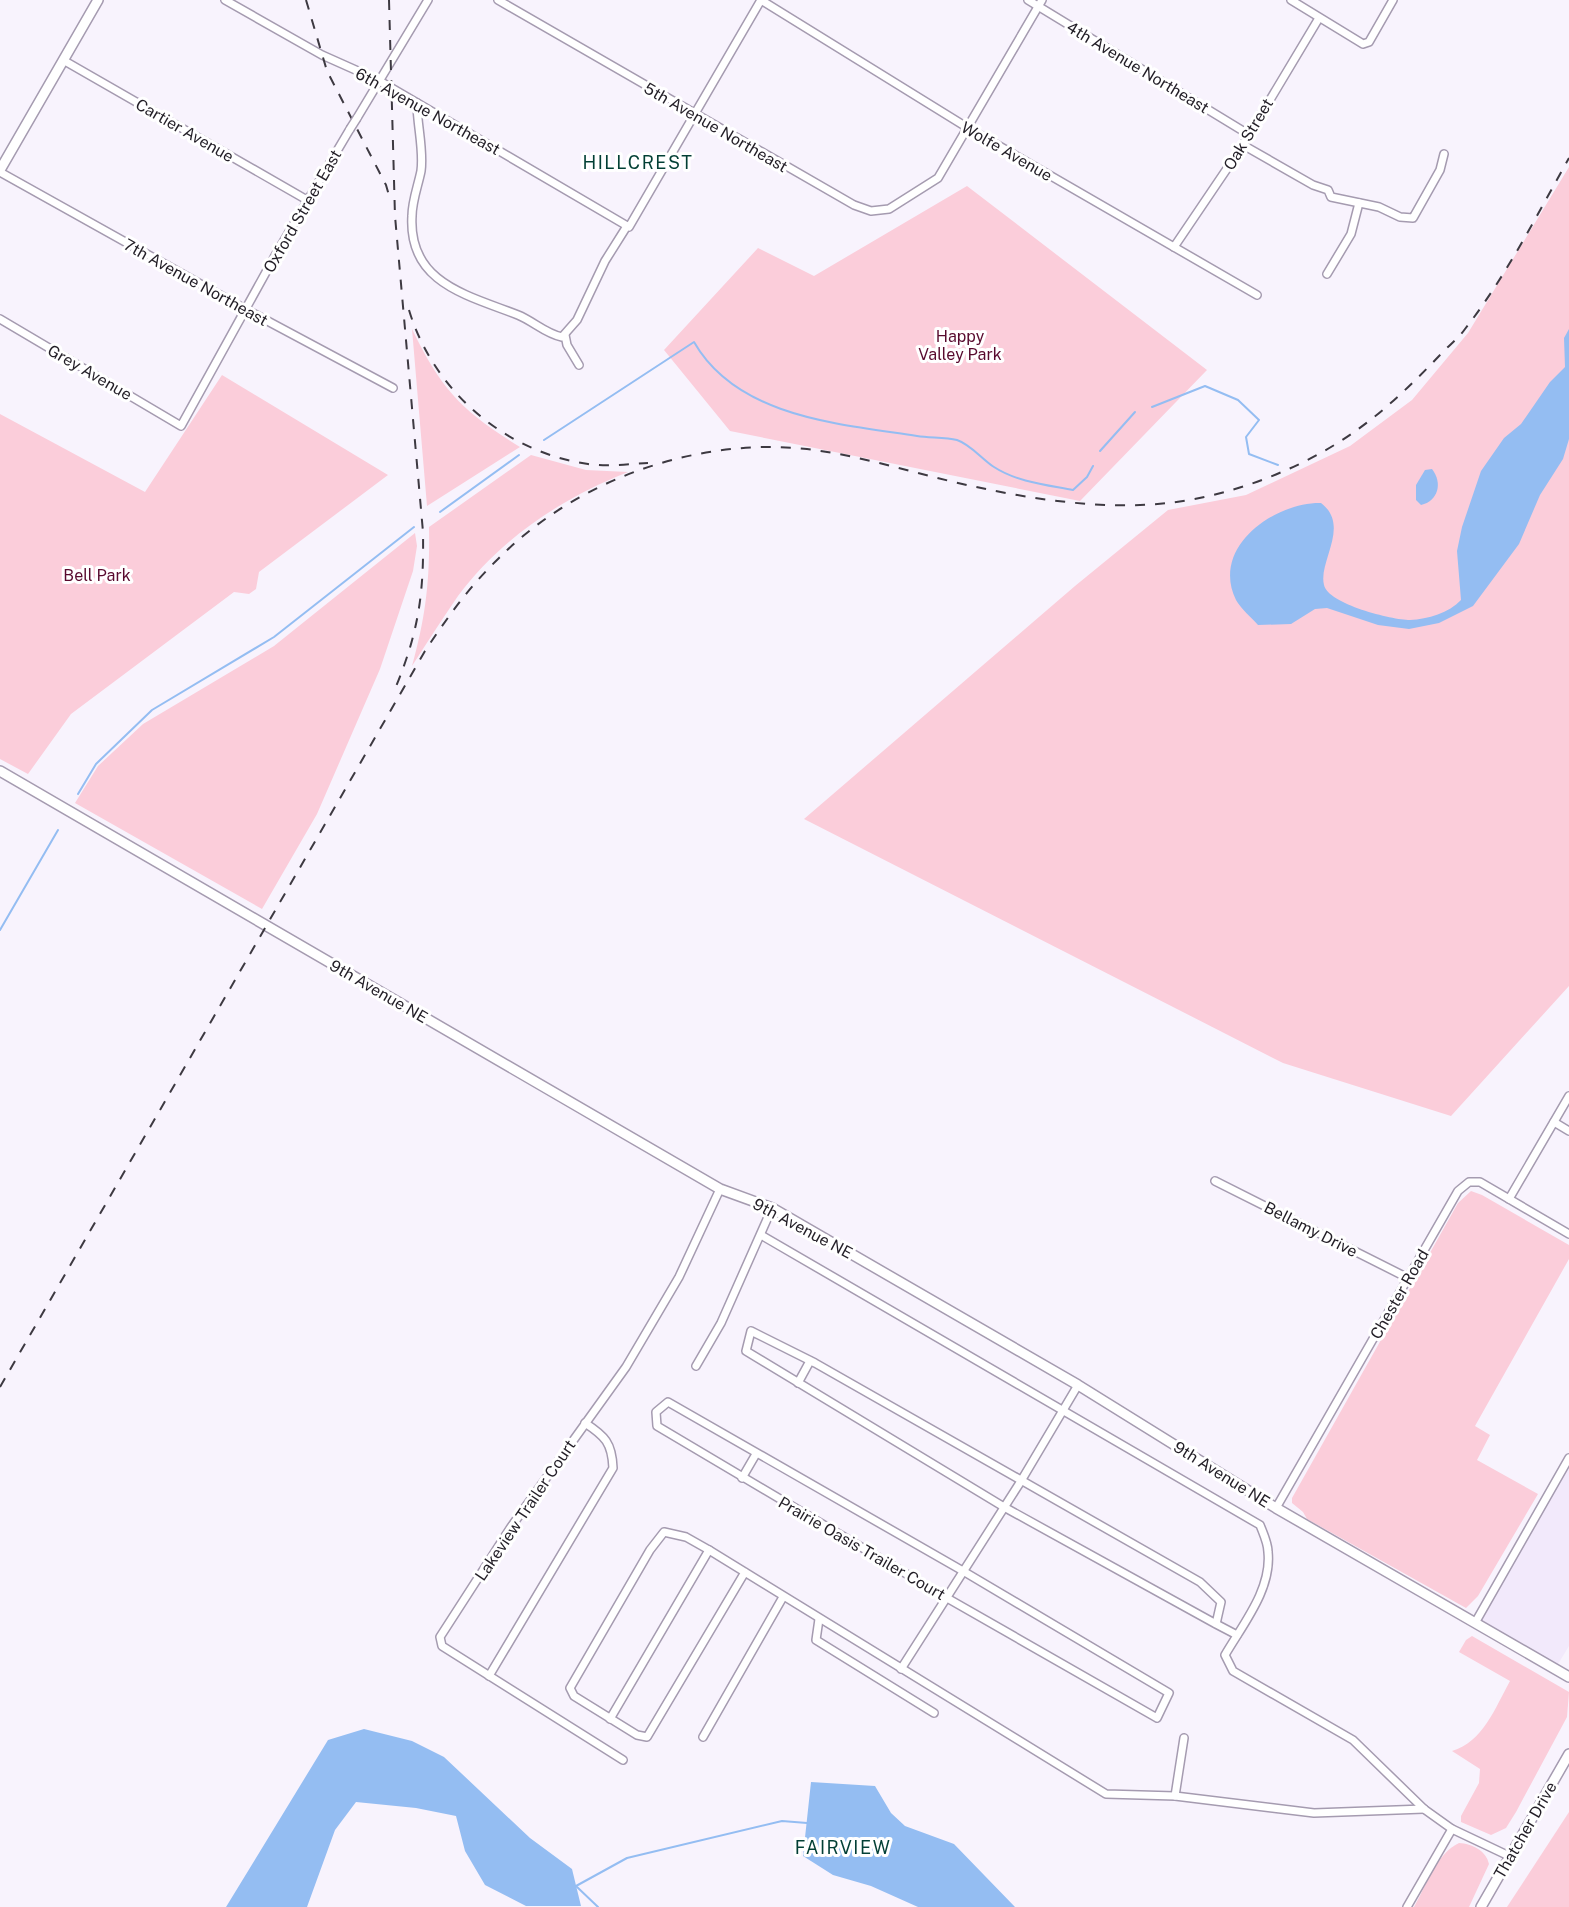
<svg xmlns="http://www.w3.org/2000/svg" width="1569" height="1907" viewBox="0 0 1569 1907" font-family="'Public Sans',sans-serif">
<rect width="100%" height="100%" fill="#f8f3fd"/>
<path fill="#f2e9fb" d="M1569,1458V1646L1555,1669L1475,1623Z"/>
<g fill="#fbcdda">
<path d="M1569,167V986L1451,1116L1283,1063L804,819L1075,586L1168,510L1246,495L1350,446L1412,400L1468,333Z"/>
<path d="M967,186L1207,370L1080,501L730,431L664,350L758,248L814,276Z"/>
<path d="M412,329C442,391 462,411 520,447L427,506Z"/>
<path d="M222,375L388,475L259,572L256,589L249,594L234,592L71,714L28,774L0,759V414L145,492Z"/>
<path d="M531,455L586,470L628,472C562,498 500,539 458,596C442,619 427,643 412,666C426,616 430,579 429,527Z"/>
<path d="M415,533L417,546L413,571L380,669L317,814L262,909L75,803L98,766L143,724L274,646Z"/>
<path d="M1471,1191L1482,1195L1569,1245V1259L1475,1426L1490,1435L1477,1460L1538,1494L1478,1596L1466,1608L1307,1519L1303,1512L1292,1503V1498L1458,1203Z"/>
<path d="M1472,1636L1569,1692L1567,1717L1516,1812L1506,1828L1491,1835L1461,1822V1816L1479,1783L1480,1769L1452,1751C1483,1742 1495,1708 1510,1681L1459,1652L1466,1640Z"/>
<path d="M1569,1812V1907H1507Z"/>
<path d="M1459,1843C1472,1844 1486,1850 1489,1864L1469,1907H1414C1426,1886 1437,1853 1459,1843Z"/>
</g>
<g fill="#94bdf2">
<path d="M1569,329V439L1563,459L1540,495L1519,544L1473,606L1439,623L1409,629L1378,625L1327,608L1315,609L1291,624L1258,625C1251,617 1241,609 1236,600C1210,547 1275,502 1321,503C1351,526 1318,561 1324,585C1328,604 1392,620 1410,620C1428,619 1449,613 1461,600L1457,551L1462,527L1481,471L1504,438L1521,424L1550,382L1565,367L1564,338Z"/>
<path d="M1432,469C1443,483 1438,501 1421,505L1416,500V485L1425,470Z"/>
<path d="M364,1729L412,1741L444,1757L530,1838L572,1869L581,1906H526L485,1885L465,1851L456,1816L416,1808L356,1802L335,1830L307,1907H226L328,1740Z"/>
<path d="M811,1782L875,1786L891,1813L905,1826L954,1844L1015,1907H918L871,1886L833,1875L803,1856Z"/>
</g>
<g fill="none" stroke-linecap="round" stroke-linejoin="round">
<g stroke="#94bdf2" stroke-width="2">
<path d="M1152,407L1205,386L1238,400L1259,420L1246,437L1249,454L1278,465"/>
<path d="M544,440L694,342C737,417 838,424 917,436C930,438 945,437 957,440C970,444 983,460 994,467C1017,482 1047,485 1073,490L1087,477L1093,466"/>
<path d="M1100,451L1135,412"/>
<path d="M440,512L519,455"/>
<path d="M78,794L96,764L152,710L274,637L414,527"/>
<path d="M0,930L58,830"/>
<path d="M598,1907L576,1886L627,1858L782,1821L807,1823"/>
</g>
<defs>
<g id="street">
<path d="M225,0L322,55L378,80L629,227L761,0"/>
<path d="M498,0L854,205L871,211L889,209L938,178L1042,0"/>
<path d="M761,0L968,128L1257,295"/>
<path d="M1028,0L1248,134"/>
<path d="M1291,0L1363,44L1369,42L1393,0"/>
<path d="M63,60L307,200"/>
<path d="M417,103C417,125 424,150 421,171C418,186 412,201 412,216C408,283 467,295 518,315C533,321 546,334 562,337L577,320L605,261L627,226"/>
<path d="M357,118L428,0"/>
<path d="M1243,145L1313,185L1328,190L1331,197L1379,207L1400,217L1413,218L1440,170L1444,154"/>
<path d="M0,172L247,310L393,388"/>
<path d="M1174,247L1243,145L1319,18"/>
<path d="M1327,274L1351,234L1359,203"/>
<path d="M0,319L181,426L276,254L350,129"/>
<path d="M565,335L567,345L579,365"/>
<path d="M1554,1122L1569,1131"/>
<path d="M1215,1181L1408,1278"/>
<path d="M1509,1199L1569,1096"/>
<path d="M761,1235L1260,1525C1263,1533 1268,1543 1268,1552C1272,1589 1243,1624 1225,1655L1233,1671L1353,1740L1424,1809L1452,1829L1509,1856"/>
<path d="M696,1366L721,1323L772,1208"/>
<path d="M798,1383L810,1361"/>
<path d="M668,1402L963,1571L1169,1693L1157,1718L947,1598L657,1426L656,1412Z"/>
<path d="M742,1478L756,1454"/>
<path d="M1276,1508L1458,1191L1469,1182H1480L1569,1234"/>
<path d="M745,1572L647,1737L637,1735L574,1696L570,1688L650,1550L664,1532L686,1537L709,1550L1106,1794L1175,1796L1314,1813L1424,1809"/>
<path d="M819,1619L816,1640L934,1713"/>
<path d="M1475,1623L1569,1458"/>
<path d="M1216,1624L1221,1602L1200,1582L815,1363L751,1331L746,1351L1004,1507L1216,1624L1237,1635"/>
<path d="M901,1669L1021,1481L1078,1385"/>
<path d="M489,1676L613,1468C612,1443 605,1436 585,1423"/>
<path d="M610,1719L709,1550"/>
<path d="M703,1737L783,1597"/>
<path d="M623,1760L442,1646L440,1637L511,1527L626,1367L679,1277L720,1189"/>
<path d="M1175,1796L1184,1738"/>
<path d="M1407,1907L1452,1829"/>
</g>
<g id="secondary">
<path d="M0,170L98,0"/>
<path d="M0,771L720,1189L772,1208L1078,1385L1276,1508L1569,1677"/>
<path d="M1481,1907L1569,1754"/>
</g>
</defs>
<use href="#street" stroke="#a59bb0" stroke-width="10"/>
<use href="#secondary" stroke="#a59bb0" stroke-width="12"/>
<use href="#street" stroke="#fff" stroke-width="7"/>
<use href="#secondary" stroke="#fff" stroke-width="9"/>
<g stroke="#3d3941" stroke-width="2" stroke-dasharray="10 10" stroke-linecap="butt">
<path d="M306,0L327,71L386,185L390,199"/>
<path d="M389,0L395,216L423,532C424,593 419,631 395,689"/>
<path d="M409,310C433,390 504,452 588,464C608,467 628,464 648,463"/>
<path d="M0,1387L425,651C447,618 469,587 498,559C576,480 696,437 807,449C864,456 919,475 976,487C1037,500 1105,510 1168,503C1231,496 1302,469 1354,432C1386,410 1414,382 1441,354C1449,345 1458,339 1465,329C1505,278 1537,215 1569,158"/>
</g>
<defs>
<path id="street-bridge" d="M350,129L357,118"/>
</defs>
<use href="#street-bridge" stroke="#a59bb0" stroke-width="10" stroke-linecap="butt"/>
<use href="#street-bridge" stroke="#fff" stroke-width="7"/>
</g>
<g text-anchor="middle" stroke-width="6" stroke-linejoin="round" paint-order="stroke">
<g font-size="16" fill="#221e26" stroke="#fff">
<text transform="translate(1138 67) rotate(31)" y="6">4th Avenue Northeast</text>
<text transform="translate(428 111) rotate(29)" y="6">6th Avenue Northeast</text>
<text transform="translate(716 127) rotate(30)" y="6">5th Avenue Northeast</text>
<text transform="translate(185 130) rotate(30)" y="6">Cartier Avenue</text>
<text transform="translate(1248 134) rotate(-59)" y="6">Oak Street</text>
<text transform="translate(1007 151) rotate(30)" y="6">Wolfe Avenue</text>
<text transform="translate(302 211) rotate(-60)" y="6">Oxford Street East</text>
<text transform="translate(196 282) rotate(29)" y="6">7th Avenue Northeast</text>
<text transform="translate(90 372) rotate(30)" y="6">Grey Avenue</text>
<text transform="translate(379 991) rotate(30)" y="6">9th Avenue NE</text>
<text transform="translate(803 1228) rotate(28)" y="6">9th Avenue NE</text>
<text transform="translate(1311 1229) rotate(27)" y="6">Bellamy Drive</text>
<text transform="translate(1399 1294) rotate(-60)" y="6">Chester Road</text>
<text transform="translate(1222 1474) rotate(32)" y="6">9th Avenue NE</text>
<text transform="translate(525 1510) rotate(-56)" y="6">Lakeview Trailer Court</text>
<text transform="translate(862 1548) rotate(30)" y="6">Prairie Oasis Trailer Court</text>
<text transform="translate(1525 1830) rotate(-60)" y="6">Thatcher Drive</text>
</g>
<g font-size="16" fill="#580a2e" stroke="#fff">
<text x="960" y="342">Happy<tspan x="960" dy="18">Valley Park</tspan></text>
<text x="97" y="581">Bell Park</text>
</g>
<g font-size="18" letter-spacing="1.5" fill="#023f35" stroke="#fff">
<text x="638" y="169">HILLCREST</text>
<text x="843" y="1854">FAIRVIEW</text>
</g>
</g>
</svg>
